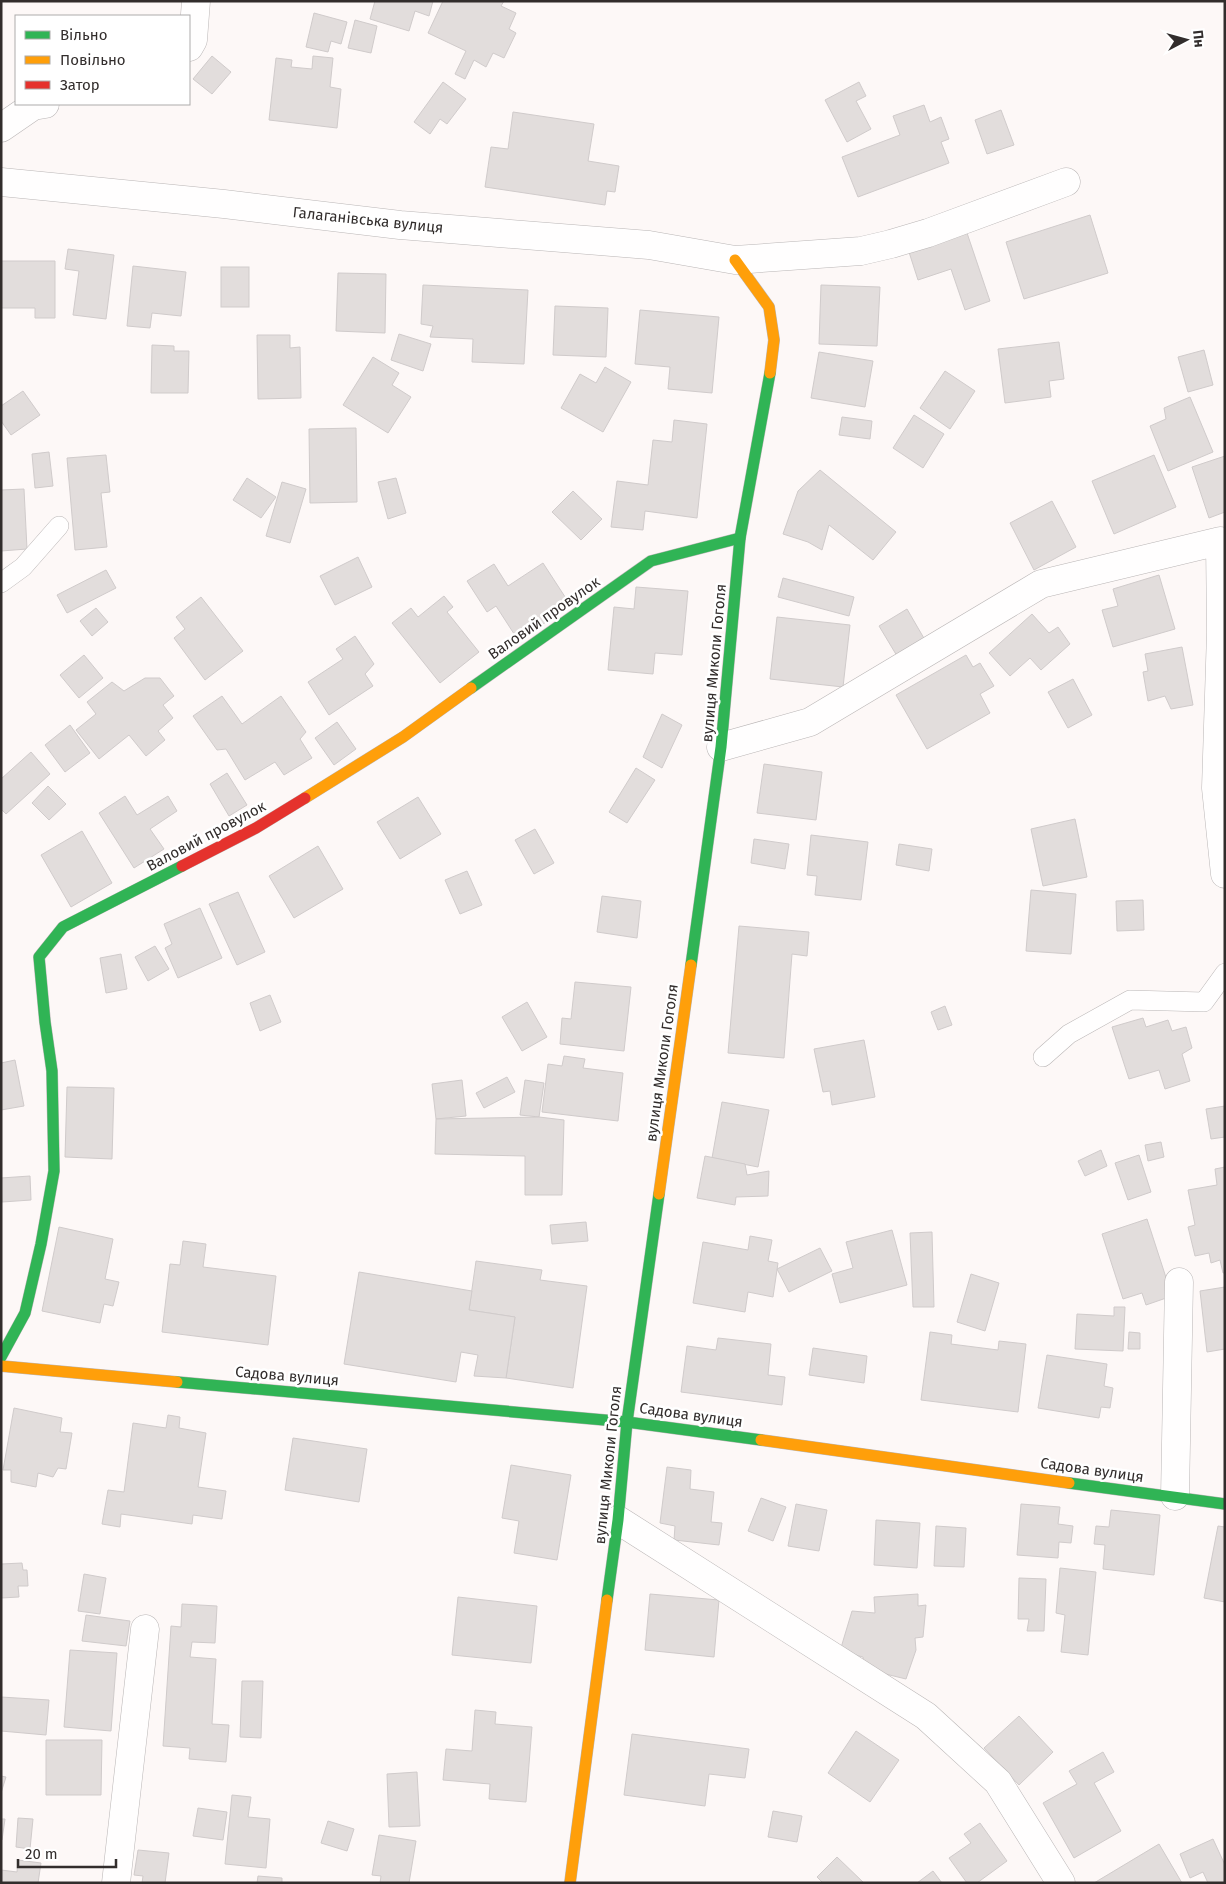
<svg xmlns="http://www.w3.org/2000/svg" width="1226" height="1884" viewBox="0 0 1226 1884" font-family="'Fira Sans',sans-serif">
<rect width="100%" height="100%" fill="#fdf8f7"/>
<g fill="#e2dddc" stroke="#d0cbcb">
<path d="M375,1H433L429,16L415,11L409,31L370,19Z"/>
<path d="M443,1H504L501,6L516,13L509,29L516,33L504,58L493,53L486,67L474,60L465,79L455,74L466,51L428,33Z"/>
<path d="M314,13L347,22L341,44L331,41L328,52L306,47Z"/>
<path d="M355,20L377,26L371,53L348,48Z"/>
<path d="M212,56L231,72L212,94L193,79Z"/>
<path d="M313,56L333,58L330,87L341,89L337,128L269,120L276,58L292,60L291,67L312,69Z"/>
<path d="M443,82L466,99L447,124L440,119L430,134L414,122Z"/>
<path d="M859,82L866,96L856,101L871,129L847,142L825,100Z"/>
<path d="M924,105L930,122L941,117L949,139L941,142L949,163L858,197L842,157L900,135L893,116Z"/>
<path d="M1001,110L1014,145L987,154L975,120Z"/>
<path d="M513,112L594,124L588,161L619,166L615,192L607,191L605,205L485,187L491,147L508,149Z"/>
<path d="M1090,215L1108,273L1024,299L1006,242Z"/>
<path d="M966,230L990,301L965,310L951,269L918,280L908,249Z"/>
<path d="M68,249L114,255L106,319L73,315L79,271L65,269Z"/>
<path d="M1,261H55V318H35V308H1Z"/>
<path d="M133,266L186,272L181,316L152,313L150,328L127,326Z"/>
<rect x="221" y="267" width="28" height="40"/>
<path d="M338,273L386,274L385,333L336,331Z"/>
<path d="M423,285L528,290L524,364L472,362L473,339L430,337L433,326L421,324Z"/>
<path d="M821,285L880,287L877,346L819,344Z"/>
<path d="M555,306L608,308L606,357L553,355Z"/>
<path d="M640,310L719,317L712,393L668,389L670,367L635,364Z"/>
<path d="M399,334L431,344L423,371L391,360Z"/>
<path d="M257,335H290V348L300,347L301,398L258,399Z"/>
<path d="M1059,342L1064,379L1049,381L1051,397L1005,403L998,349Z"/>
<path d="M152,345L174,346V351H189L188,393H151Z"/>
<path d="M1204,350L1213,385L1188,392L1178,357Z"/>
<path d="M819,352L873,361L865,407L811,398Z"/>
<path d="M373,357L399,373L392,385L411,397L388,433L343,405Z"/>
<path d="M605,367L631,382L603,432L561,408L580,374L596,383Z"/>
<path d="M945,371L975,391L950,429L920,408Z"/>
<path d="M23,391L40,415L11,435L1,421V406Z"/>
<path d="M1190,397L1213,452L1168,471L1150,426L1166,419L1164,408Z"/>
<path d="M914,415L944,434L923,468L893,448Z"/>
<path d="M842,417L872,421L870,439L839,435Z"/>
<path d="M674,420L707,424L697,518L645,511L643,530L611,527L617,481L648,485L653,440L672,442Z"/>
<path d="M356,428L357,502L310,503L309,429Z"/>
<path d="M49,452L53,486L35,488L32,454Z"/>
<path d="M106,455L110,492L101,493L107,547L75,550L67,458Z"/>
<path d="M1154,455L1176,507L1114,534L1092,481Z"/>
<path d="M1225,456V512L1209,518L1192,467Z"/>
<path d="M820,470L896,532L873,560L829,525L822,550L808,542L783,534L798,491Z"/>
<path d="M247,478L276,497L261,518L233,500Z"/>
<path d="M396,478L406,513L388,519L378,482Z"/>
<path d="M282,482L306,489L290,543L266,536Z"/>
<path d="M24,489L27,549L1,551V490Z"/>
<path d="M573,491L602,519L581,540L552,512Z"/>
<path d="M1052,501L1076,547L1034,570L1010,523Z"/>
<path d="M358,557L372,587L335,605L320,576Z"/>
<path d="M543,563L571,606L518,640L496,606L487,612L467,581L494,564L508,586Z"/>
<path d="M106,570L116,588L67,613L57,595Z"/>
<path d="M1159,575L1175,629L1113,647L1102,610L1118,606L1113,589Z"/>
<path d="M783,578L854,597L849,616L778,597Z"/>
<path d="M636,587L688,591L682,655L655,653L653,674L608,670L614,607L634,609Z"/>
<path d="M444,596L453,607L447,612L479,652L440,683L392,623L411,608L418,617Z"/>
<path d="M201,597L243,651L205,680L174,638L185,629L176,617Z"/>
<path d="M96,608L108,622L92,636L80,621Z"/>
<path d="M907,609L925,640L897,656L879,626Z"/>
<path d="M1032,614L1049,633L1058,627L1070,644L1041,670L1030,658L1010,676L989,653Z"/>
<path d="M777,617L850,625L843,687L770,679Z"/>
<path d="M355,636L374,664L365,674L373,686L329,715L308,682L343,659L336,649Z"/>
<path d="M1182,647L1193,705L1171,709L1165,696L1148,701L1143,672L1148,671L1145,654Z"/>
<path d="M84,655L103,678L79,698L60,675Z"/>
<path d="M966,655L973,667L980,663L994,686L980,694L990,713L927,749L896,695Z"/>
<path d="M145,678H160L174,696L163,705L173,718L158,731L165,740L146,756L129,735L99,759L76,730L96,714L87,702L112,682L124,691Z"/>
<path d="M1073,679L1092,715L1068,728L1048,692Z"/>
<path d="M222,696L242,724L281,696L306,732L300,739L312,758L284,775L275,762L245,780L226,749L217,750L193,716Z"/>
<path d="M662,714L682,725L662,768L643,757Z"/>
<path d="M337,722L356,749L334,765L315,738Z"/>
<path d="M70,725L90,753L65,772L45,745Z"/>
<path d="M31,752L50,774L6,814L1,809V779Z"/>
<path d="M764,764L822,772L816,820L757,813Z"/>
<path d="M636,768L655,780L627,823L609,812Z"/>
<path d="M227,773L247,805L229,816L210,784Z"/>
<path d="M48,786L66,804L49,820L32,803Z"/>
<path d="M125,796L137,815L168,796L177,811L150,829L164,849L134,868L99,813Z"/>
<path d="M418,797L441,834L400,859L377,822Z"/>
<path d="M1075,819L1087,877L1043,886L1031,829Z"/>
<path d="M535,829L554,863L534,874L515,840Z"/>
<path d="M82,831L112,883L71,907L41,855Z"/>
<path d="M811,835L868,842L861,900L815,895L817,876L807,875Z"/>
<path d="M754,839L789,844L785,869L751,863Z"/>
<path d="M899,844L932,849L929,871L896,865Z"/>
<path d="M318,846L343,889L294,918L269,876Z"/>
<path d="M467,871L482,905L460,914L445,880Z"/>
<path d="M1031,890L1076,894L1071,954L1026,951Z"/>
<path d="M238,892L265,952L237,965L209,904Z"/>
<path d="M602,896L641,901L637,938L597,932Z"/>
<path d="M1143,900L1144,930L1117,931L1116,901Z"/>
<path d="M200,908L222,958L178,978L165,948L172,944L164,924Z"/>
<path d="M739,926L809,932L807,956L792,954L784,1058L728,1053Z"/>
<path d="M155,946L169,969L148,981L135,957Z"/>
<path d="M121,954L127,989L106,993L100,958Z"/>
<path d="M575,982L631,987L624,1051L560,1044L562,1018L571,1019Z"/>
<path d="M270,995L281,1022L260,1031L250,1003Z"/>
<path d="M527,1002L547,1037L522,1051L502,1017Z"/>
<path d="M945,1006L952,1025L938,1030L931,1012Z"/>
<path d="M1143,1018L1146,1027L1168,1020L1172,1031L1186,1027L1192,1048L1182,1054L1190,1081L1165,1089L1159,1070L1129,1079L1112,1027Z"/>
<path d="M864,1040L875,1097L832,1105L830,1091L823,1092L814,1049Z"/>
<path d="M564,1056L585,1059L583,1068L623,1073L618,1121L542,1112L548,1064L562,1066Z"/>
<path d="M15,1060L24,1106L1,1110V1063Z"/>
<path d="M507,1077L515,1092L484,1108L476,1093Z"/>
<path d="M462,1080L466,1116L436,1119L432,1084Z"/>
<path d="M525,1080L544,1083L539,1117L520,1115Z"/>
<path d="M67,1087L114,1088L112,1159L65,1157Z"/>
<path d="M722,1102L769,1110L758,1167L712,1158Z"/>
<path d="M1225,1106V1137L1211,1139L1206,1109Z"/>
<path d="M539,1117L564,1120L562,1195H525V1156L435,1154L436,1119Z"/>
<path d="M1161,1142L1164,1157L1148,1161L1145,1145Z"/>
<path d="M1101,1150L1107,1166L1085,1176L1078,1161Z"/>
<path d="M1139,1155L1151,1192L1128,1200L1115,1163Z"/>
<path d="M705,1156L745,1164L747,1175L769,1171L768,1196L736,1197L735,1205L697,1198Z"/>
<path d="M1225,1167V1273H1223L1220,1260L1211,1263L1209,1253L1195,1256L1188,1227L1195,1225L1188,1190L1217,1185L1215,1169Z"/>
<path d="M30,1176L31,1200L2,1202L1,1178Z"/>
<path d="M1147,1219L1172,1296L1146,1305L1142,1293L1123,1299L1102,1234Z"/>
<path d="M586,1222L588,1241L552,1244L550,1225Z"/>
<path d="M59,1227L113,1239L105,1279L119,1282L113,1306L104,1304L100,1323L42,1311Z"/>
<path d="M892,1230L907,1285L840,1303L832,1274L853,1268L846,1242Z"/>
<path d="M932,1232L934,1307H913L910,1233Z"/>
<path d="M750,1236L772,1240L768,1261L778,1263L773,1297L748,1292L745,1312L693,1303L703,1242L748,1250Z"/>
<path d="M183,1241L206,1244L203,1267L276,1276L268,1345L162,1332L170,1264L180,1265Z"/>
<path d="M820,1248L832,1271L789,1292L777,1269Z"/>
<path d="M476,1261L542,1270L540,1280L587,1286L573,1388L506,1378L515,1317L469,1310Z"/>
<path d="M359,1272L472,1291L469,1310L515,1317L506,1378L474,1376L478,1355L461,1352L456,1382L344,1364Z"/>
<path d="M971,1274L999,1283L985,1331L957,1322Z"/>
<path d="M1225,1287V1349L1207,1352L1200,1291Z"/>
<path d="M1114,1307H1125L1123,1351L1075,1349L1077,1314L1114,1316Z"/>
<path d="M930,1332L952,1335L951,1344L998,1350L999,1341L1026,1344L1018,1412L921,1400Z"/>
<path d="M1129,1332L1140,1333V1349H1128Z"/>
<path d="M718,1338L771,1344L768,1375L785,1377L782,1405L681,1392L687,1346L716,1350Z"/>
<path d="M813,1348L867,1356L864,1383L809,1375Z"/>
<path d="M1047,1355L1107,1364L1104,1386L1113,1388L1110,1408L1101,1407L1099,1418L1038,1408Z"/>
<path d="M14,1408L62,1418L60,1432L72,1433L66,1469L58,1468L53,1477L38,1473L36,1487L11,1482V1470H3Z"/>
<path d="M168,1415L180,1417L179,1428L206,1433L198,1487L226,1491L222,1519L193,1515L192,1524L121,1514L120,1527L102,1524L108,1490L124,1492L133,1423L166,1428Z"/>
<path d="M293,1438L367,1449L359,1502L285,1490Z"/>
<path d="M511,1465L571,1475L557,1560L514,1553L519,1521L502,1518Z"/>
<path d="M667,1467L691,1470L690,1489L714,1492L711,1522L722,1523L719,1545L674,1540L675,1526L660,1523Z"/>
<path d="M761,1498L786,1507L773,1541L748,1531Z"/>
<path d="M796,1504L827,1510L819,1551L788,1546Z"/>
<path d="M1021,1504L1060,1507L1058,1524L1073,1526L1071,1543L1059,1542L1058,1558L1017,1555Z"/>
<path d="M1111,1510L1160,1515L1154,1575L1103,1569L1105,1545L1094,1544L1096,1526L1109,1527Z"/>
<path d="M876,1520L920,1523L917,1568L874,1565Z"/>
<path d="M936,1526L966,1528L964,1567L934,1566Z"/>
<path d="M1218,1526L1225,1527V1602L1204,1598Z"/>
<path d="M22,1563L23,1570H27L28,1586H18L19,1597L1,1598V1564Z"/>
<path d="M1060,1568L1096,1572L1088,1655L1061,1652L1065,1615L1056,1613Z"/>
<path d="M84,1574L106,1578L100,1614L78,1611Z"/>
<path d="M1019,1578L1046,1579L1044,1631H1027L1029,1619H1018Z"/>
<path d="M650,1594L719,1600L714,1657L645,1650Z"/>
<path d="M918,1594V1606L926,1605L923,1637L915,1638L916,1650L906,1679L865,1669L863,1657L840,1651L852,1611L875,1613L874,1597Z"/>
<path d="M458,1597L537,1606L531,1663L452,1655Z"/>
<path d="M182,1604L217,1606L215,1643L192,1642L190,1657L216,1659L212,1724L229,1725L226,1762L189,1759L190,1748L163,1746L171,1626L181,1627Z"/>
<path d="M86,1615L130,1621L126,1646L82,1641Z"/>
<path d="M70,1650L117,1653L111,1731L64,1727Z"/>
<path d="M242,1681H263L261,1738L240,1737Z"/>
<path d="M1,1697L49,1700L46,1735L1,1731Z"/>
<path d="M475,1710L496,1712L495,1724L532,1727L526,1802L489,1799L490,1784L443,1780L446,1749L472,1751Z"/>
<path d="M1019,1716L1053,1752L1019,1785L984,1748Z"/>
<path d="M856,1731L899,1760L870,1802L828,1773Z"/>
<path d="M632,1734L749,1749L745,1778L709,1774L705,1806L624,1795Z"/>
<path d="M46,1740H102L101,1795H46Z"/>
<path d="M1103,1752L1114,1772L1094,1783L1121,1831L1074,1858L1043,1803L1077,1784L1069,1771Z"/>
<path d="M417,1772L420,1826L389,1827L387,1774Z"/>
<path d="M1,1776L6,1777L1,1793Z"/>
<path d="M232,1795L251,1797L248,1817L270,1819L266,1868L225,1864Z"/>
<path d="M198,1808L227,1812L223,1840L193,1836Z"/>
<path d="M773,1811L802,1816L797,1842L768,1837Z"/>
<path d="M18,1818L33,1819L30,1849L16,1847Z"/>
<path d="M1,1819H5L2,1840H1Z"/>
<path d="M328,1821L354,1829L347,1851L321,1843Z"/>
<path d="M980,1823L1007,1861L977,1883H967L949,1858L971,1843L964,1834Z"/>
<path d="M379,1835L416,1841L409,1883H380L381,1876L372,1875Z"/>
<path d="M1213,1839L1225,1865V1883H1208L1203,1872L1190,1878L1180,1854Z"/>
<path d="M1159,1844L1182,1883H1094Z"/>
<path d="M138,1850L169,1853L165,1883H142L143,1876L134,1875Z"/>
<path d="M837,1857L864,1883H823L817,1877Z"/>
<path d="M18,1860L41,1863L38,1883H1V1870L17,1872Z"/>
<path d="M933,1871L942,1883H917Z"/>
<path d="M258,1876L282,1878V1883H257Z"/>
</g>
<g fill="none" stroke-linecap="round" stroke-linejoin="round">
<defs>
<g id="lane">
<path d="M1,583L23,567L59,526"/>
<path d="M1043,1057L1069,1034L1130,1000L1204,1002L1225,973"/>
</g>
<g id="street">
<path d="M189,47L193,40L196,1"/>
<path d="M1,128L33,106L45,104"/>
<path d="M1,182L224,204L400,225L649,245L735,260L861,251L891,244L928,233L1066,182"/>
<path d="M721,747L810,722L1041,584L1220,541L1221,633L1216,788L1225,874"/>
<path d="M1175,1496L1179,1282"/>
<path d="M618,1520L926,1716L998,1782L1061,1883"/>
<path d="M116,1883L145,1629"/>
</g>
<g id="fast">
<path d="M471,688L651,561L740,538"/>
<path d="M691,965L721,747L740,538L770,373"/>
<path d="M1,1357L25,1313L41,1244L54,1171L52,1071L45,1022L39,957L63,927L182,866"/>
<path d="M177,1382L627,1422L761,1440"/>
<path d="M1069,1483L1225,1504"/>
<path d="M607,1600L618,1520L627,1422L659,1194"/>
</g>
<g id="slow">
<path d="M735,260L769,307L774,340L770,373"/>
<path d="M305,798L403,737L471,688"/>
<path d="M659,1194L691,965"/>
<path d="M1,1366L177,1382"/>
<path d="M761,1440L1069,1483"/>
<path d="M570,1883L607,1600"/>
</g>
<path id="jam" d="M182,866L256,828L305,798"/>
</defs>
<use href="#lane" stroke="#bab6b6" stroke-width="20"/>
<use href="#street" stroke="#bab6b6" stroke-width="29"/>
<use href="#fast" stroke="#bab6b6" stroke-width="12"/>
<use href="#slow" stroke="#bab6b6" stroke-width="12"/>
<use href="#jam" stroke="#bab6b6" stroke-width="12"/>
<use href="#lane" stroke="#fffefe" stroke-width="19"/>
<use href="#street" stroke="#fffefe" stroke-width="28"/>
<use href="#fast" stroke="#30b455" stroke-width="11"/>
<use href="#slow" stroke="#ff9f0a" stroke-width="11"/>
<use href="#jam" stroke="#e5322d" stroke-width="11"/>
</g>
<g text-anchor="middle" stroke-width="5" stroke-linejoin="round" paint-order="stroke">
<g font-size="15" fill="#322d2c" stroke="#fff">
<text transform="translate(368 220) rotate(6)" y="5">Галаганівська вулиця</text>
<text transform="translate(544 618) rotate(-35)" y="5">Валовий провулок</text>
<text transform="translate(714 663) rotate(-85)" y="5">вулиця Миколи Гоголя</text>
<text transform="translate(206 836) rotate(-28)" y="5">Валовий провулок</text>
<text transform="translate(662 1063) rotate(-82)" y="5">вулиця Миколи Гоголя</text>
<text transform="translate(287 1376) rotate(5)" y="5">Садова вулиця</text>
<text transform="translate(691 1415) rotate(8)" y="5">Садова вулиця</text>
<text transform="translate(608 1465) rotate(-84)" y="5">вулиця Миколи Гоголя</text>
<text transform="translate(1092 1470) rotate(8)" y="5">Садова вулиця</text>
</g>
</g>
<rect width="1226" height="1884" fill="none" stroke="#322d2c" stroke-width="5"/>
<rect x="15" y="15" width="175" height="90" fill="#ffffff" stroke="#adabab"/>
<rect x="25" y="31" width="25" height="8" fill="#30b455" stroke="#adabab"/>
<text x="60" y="40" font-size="15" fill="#322d2c">Вільно</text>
<rect x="25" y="56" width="25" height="8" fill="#ff9f0a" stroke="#adabab"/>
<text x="60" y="65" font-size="15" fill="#322d2c">Повільно</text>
<rect x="25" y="81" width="25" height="8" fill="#e5322d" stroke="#adabab"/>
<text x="60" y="90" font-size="15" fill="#322d2c">Затор</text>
<g transform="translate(1186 40) rotate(84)" stroke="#ffffff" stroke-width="4" paint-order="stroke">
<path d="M0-4L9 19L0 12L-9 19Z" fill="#322d2c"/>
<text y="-8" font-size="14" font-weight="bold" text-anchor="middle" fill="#322d2c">Пн</text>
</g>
<path d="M18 1859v8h98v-8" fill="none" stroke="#322d2c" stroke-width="2.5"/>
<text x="25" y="1859" font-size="15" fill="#322d2c" stroke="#ffffff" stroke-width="4" paint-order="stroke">20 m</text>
</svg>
